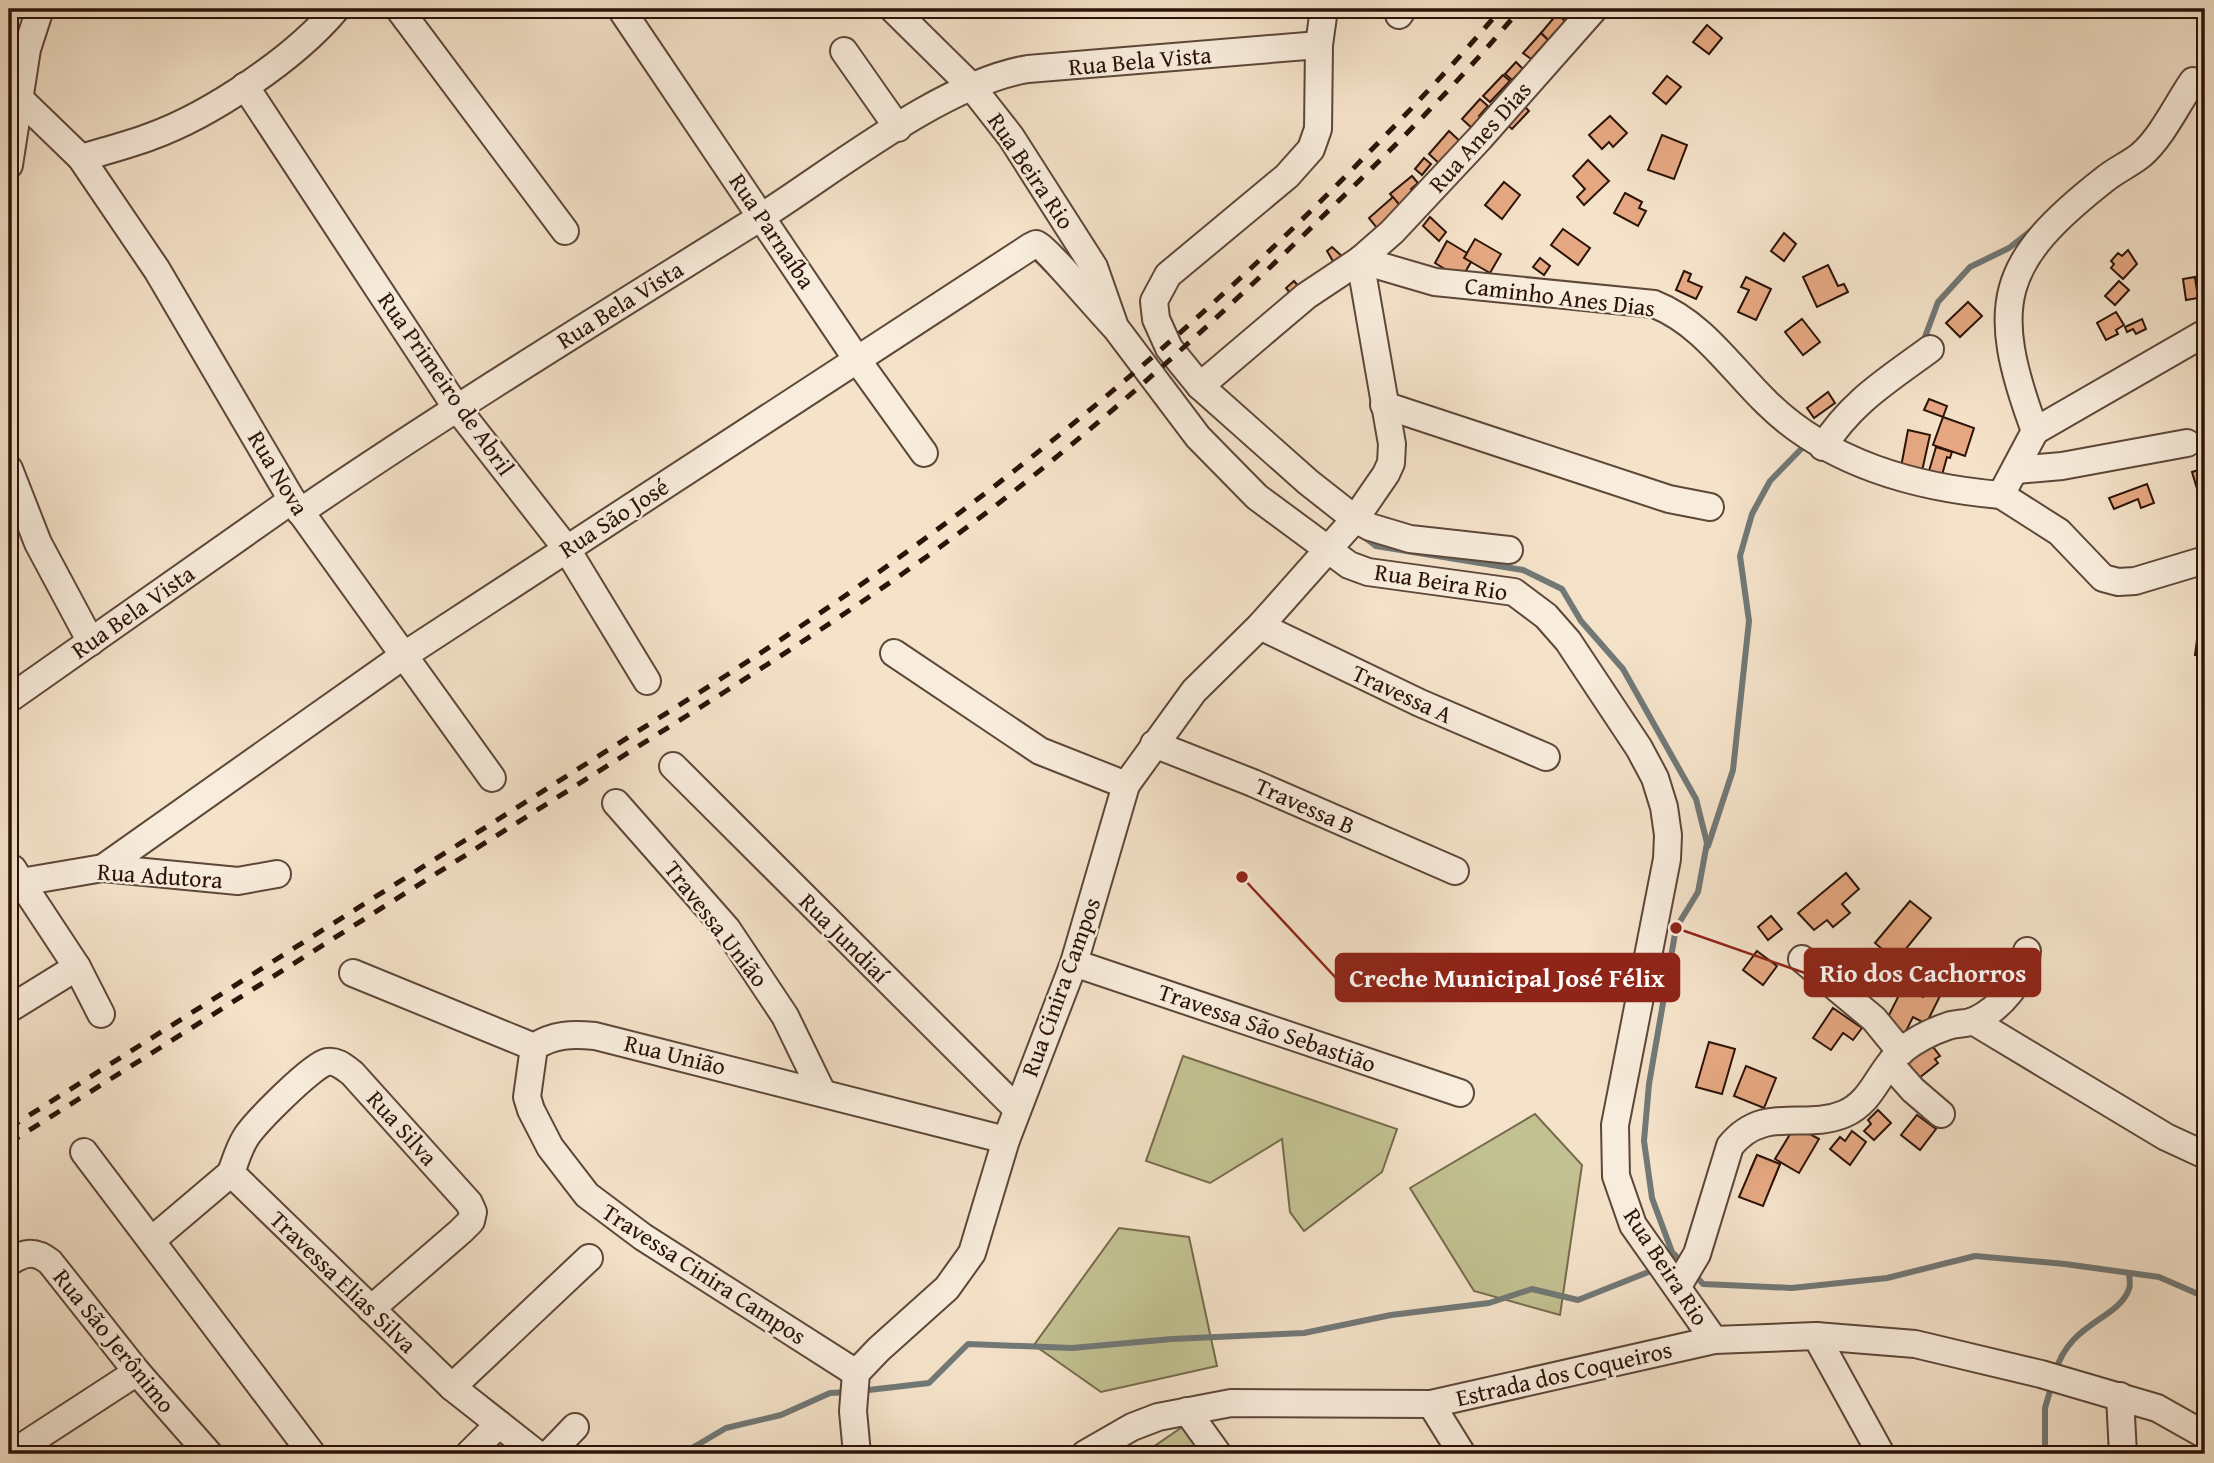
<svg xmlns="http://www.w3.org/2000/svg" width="2214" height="1463" viewBox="0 0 2214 1463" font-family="'Gentium Book Plus',serif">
<rect width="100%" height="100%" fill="#f4e2c9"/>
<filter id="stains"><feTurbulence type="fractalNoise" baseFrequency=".00286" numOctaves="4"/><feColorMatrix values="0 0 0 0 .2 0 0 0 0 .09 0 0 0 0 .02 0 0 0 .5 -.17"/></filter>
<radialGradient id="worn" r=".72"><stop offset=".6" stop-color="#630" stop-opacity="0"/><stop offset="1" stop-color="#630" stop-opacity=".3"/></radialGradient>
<g fill="#c2c191" stroke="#766a4c" stroke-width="2">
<path d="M1183,1056L1397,1129L1382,1172L1304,1231L1290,1212L1282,1139L1210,1183L1146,1161Z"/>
<path d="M1535,1114L1582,1165L1560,1315L1474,1291L1410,1188Z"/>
<path d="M1119,1228L1189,1237L1217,1366L1101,1392L1034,1345Z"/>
<path d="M1191,1421L1215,1454H1143Z"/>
</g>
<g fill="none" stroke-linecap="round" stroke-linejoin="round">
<g stroke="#717876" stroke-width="6">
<path d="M1922,345L1938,302L1970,267L2009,248L2033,229"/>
<path d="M1363,536L1376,546L1523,570L1562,589L1581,621L1623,669L1696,799L1707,843L1698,892L1676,928L1649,1084L1644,1141L1652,1198L1672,1252L1685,1265"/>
<path d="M1708,846L1733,770L1749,621L1740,556L1752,514L1770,481L1807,443"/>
<path d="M1692,1272L1703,1284L1792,1288L1887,1278L1975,1256L2065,1264L2159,1277L2205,1297"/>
<path d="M2055,1373C2069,1322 2118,1320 2129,1289C2131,1285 2129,1277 2129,1273"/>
<path d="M860,1391L929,1383L968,1344L1072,1348L1172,1339L1304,1333L1391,1315L1489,1303L1532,1289L1578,1300L1656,1269"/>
<path d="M682,1454L726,1428L781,1415L830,1393L849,1392"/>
<path d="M2045,1454V1408L2052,1384"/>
</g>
</g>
<g fill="#e6a882" stroke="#2b1308" stroke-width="2">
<path d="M1557,14L1565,21L1548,40L1541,33Z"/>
<path d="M1707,25L1722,38L1709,54L1693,42Z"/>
<path d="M1541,33L1548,40L1531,59L1523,53Z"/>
<path d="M1516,62L1523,69L1512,80L1505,74Z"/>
<path d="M1503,75L1510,81L1490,102L1483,96Z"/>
<path d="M1667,76L1681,87L1666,104L1653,93Z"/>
<path d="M1480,99L1488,106L1479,116L1482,120L1473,129L1462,119Z"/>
<path d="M1523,105L1529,111L1512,129L1506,124Z"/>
<path d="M1610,116L1627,133L1613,147L1609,142L1602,149L1589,135Z"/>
<path d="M1449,131L1463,144L1442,166L1429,154Z"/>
<path d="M1662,135L1687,145L1674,179L1648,170Z"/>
<path d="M1424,158L1431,164L1422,175L1415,169Z"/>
<path d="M1588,160L1609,181L1584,205L1577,197L1585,189L1573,176Z"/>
<path d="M1412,176L1418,183L1411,189L1418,197L1402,208L1390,194Z"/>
<path d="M1504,182L1520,195L1502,219L1485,205Z"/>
<path d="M1625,193L1642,202L1639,208L1646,211L1638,226L1614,213Z"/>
<path d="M1393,197L1401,207L1377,228L1369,218Z"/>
<path d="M1430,217L1446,232L1439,241L1423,226Z"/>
<path d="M1563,229L1590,248L1578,265L1551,245Z"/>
<path d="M1784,233L1796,244L1784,261L1771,251Z"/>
<path d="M1475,239L1501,254L1490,273L1464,258Z"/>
<path d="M1447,241L1467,253L1464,258L1471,262L1461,279L1435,263Z"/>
<path d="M1332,247L1346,260L1337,268L1327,251Z"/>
<path d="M2128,250L2137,264L2123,279L2111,268L2114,264L2111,261L2118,253L2122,256Z"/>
<path d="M1540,258L1550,266L1544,275L1533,267Z"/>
<path d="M1828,265L1838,286L1844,284L1848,292L1817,307L1803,277Z"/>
<path d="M1684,271L1691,274L1688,281L1702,287L1696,299L1676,290Z"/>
<path d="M1746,277L1771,289L1756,320L1738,312L1749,290L1741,287Z"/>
<path d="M2195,277L2198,298L2186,300L2183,279Z"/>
<path d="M1294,281L1303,292L1295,299L1286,288Z"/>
<path d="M2119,281L2129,290L2115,305L2105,296Z"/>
<path d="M1968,302L1982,316L1960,337L1946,323Z"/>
<path d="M2116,312L2124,325L2116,330L2118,334L2106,340L2097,323Z"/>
<path d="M1802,319L1820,342L1803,355L1785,332Z"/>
<path d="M2142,319L2146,329L2136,334L2133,329L2127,332L2125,327Z"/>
<path d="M1828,392L1835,403L1814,418L1807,408Z"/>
<path d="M1929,399L1947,406L1943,417L1924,410Z"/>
<path d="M1943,417L1974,428L1965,456L1933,445Z"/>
<path d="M1908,430L1930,435L1922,471L1901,467Z"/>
<path d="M1936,447L1952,452L1950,458L1947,457L1942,475L1929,471Z"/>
<path d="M2205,468V490L2198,492L2192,472Z"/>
<path d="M2147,484L2154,503L2141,508L2138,499L2114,509L2109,498Z"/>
<path d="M2197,640H2205V656L2195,655Z"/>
<path d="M1846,873L1859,889L1842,904L1850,913L1833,927L1827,920L1814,930L1798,913Z"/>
<path d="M1910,901L1931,918L1896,961L1875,943Z"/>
<path d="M1771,916L1782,929L1768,940L1758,927Z"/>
<path d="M1757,951L1777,966L1763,985L1743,970Z"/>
<path d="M1907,989L1923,997L1927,989L1940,996L1926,1024L1913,1017L1903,1037L1883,1027L1900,993L1904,995Z"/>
<path d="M1833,1008L1862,1028L1853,1040L1843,1033L1831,1050L1813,1038Z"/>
<path d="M1709,1042L1735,1049L1722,1094L1696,1087Z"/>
<path d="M1930,1043L1940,1056L1935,1059L1938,1063L1914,1082L1902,1065Z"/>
<path d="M1746,1066L1776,1078L1764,1108L1734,1096Z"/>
<path d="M1878,1110L1891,1123L1874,1140L1864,1131L1871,1124L1868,1120Z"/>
<path d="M1917,1115L1936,1129L1920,1150L1901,1135Z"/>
<path d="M1795,1126L1819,1139L1799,1173L1775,1159Z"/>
<path d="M1852,1131L1866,1142L1850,1165L1830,1149L1840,1137L1845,1141Z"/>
<path d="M1757,1155L1780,1164L1773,1181L1750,1171Z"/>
<path d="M1757,1155L1780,1164L1763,1206L1739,1197Z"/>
</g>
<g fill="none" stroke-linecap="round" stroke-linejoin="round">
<defs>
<g id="minor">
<path d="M399,9L565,231"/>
<path d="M621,9L858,361L924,453"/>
<path d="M893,9L971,86L1011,137L1094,267L1115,327L1198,437L1257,497L1349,565L1368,572L1514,592L1546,616L1568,641L1639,748L1655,778L1664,807L1668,835L1667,859L1615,1125L1616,1176L1633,1225L1714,1340"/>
<path d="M1324,9L1319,45L1318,129L1311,149L1287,176L1168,275L1154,301L1156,319L1169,348L1200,386L1308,482L1355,519L1370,527L1410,539L1509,550"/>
<path d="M1399,15L1403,9"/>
<path d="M844,51L898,128"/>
<path d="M245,86L456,407L566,548L647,681"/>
<path d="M20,99L81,158C104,151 129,145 152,136C212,114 295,58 336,9"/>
<path d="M81,158L157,270L292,500L492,778"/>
<path d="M9,165L27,49L40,9"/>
<path d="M1360,260L1435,282L1654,304C1702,323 1730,367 1766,402C1827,463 1916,488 2001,495L2035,431C1988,304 1999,262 2105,179C2116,170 2130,164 2141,155C2162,137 2177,104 2193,81"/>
<path d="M1200,386L1306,296L1360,260L1392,232L1480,138L1594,9"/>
<path d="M1384,405L1669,499L1710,507"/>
<path d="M2035,431L2205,333"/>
<path d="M1823,447C1851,402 1888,380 1930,349"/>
<path d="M9,469L38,543L91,642"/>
<path d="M2016,470L2062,466L2187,443"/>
<path d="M2001,495L2059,532L2103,578L2118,582L2135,581L2205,560"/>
<path d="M300,512C451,409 606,314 761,217C835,170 943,83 1028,69L1319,45"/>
<path d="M1260,626L1420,703L1546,757"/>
<path d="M894,653L1040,751L1126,785"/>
<path d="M9,699L292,500"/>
<path d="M1154,744L1253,783L1455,871"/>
<path d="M673,766L1017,1109"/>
<path d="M616,803L727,929L785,1016L822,1092"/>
<path d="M103,868L403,656L1030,247L1036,244C1045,246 1101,313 1114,326"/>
<path d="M9,869H13L21,882L103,868L238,881L277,874"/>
<path d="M21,882L77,967L101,1014"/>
<path d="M1802,959L1874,1019L1901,1052"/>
<path d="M1074,963L1460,1093"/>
<path d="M353,973L534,1047"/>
<path d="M9,1009L77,967"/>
<path d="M1973,1021L2166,1137L2205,1155"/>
<path d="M534,1047L527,1097L531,1110L550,1147L587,1195L643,1237L856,1373"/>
<path d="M534,1047C554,1034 572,1034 595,1036L1006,1140"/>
<path d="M1890,1064L1913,1090L1941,1114"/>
<path d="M84,1152L312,1454"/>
<path d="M231,1173C235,1162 239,1148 246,1137C255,1123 312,1065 327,1062C337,1060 345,1068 352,1073L469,1203L473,1212L471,1221L461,1231L371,1309"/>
<path d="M152,1240L231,1173L452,1387L537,1454"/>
<path d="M9,1262C25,1252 35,1250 50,1262L137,1372L209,1454"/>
<path d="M1678,1286L1697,1254L1730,1146C1764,1104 1804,1131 1844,1114C1873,1102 1879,1070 1901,1051C1914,1041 1933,1031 1948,1026C1956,1023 1967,1024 1974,1021C2001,1008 2025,980 2027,951"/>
<path d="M1816,1336L1881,1454"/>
<path d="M452,1387L589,1258"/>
<path d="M2120,1396L2123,1454"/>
<path d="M1431,1404L1462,1454"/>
<path d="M1187,1411L1218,1454"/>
<path d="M11,1454L137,1372"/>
<path d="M469,1454L499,1424"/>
<path d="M549,1454L575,1427"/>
<path d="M857,1454L853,1411L856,1373L879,1349L947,1288L972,1253L1006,1140L1074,963L1126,785L1194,691L1260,626L1355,519L1386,474L1391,463L1392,444L1360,260"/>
<path d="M1085,1454L1132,1427L1158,1417L1231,1403L1431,1404L1714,1340L1816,1336L1915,1344L2041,1374L2157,1408L2205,1435"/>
</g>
</defs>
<use href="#minor" stroke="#5d4738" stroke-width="30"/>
<use href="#minor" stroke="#f8ecdc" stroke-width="26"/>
<g stroke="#2b1308" stroke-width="5" stroke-dasharray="12 12" stroke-linecap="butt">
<path d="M9,1128L719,680C942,537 1144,377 1332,190C1390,131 1448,72 1501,9"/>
<path d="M9,1143L726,691C823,629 918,566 1008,496C1117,410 1221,316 1320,219C1389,152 1459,83 1520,9"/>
</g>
</g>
<g text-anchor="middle" stroke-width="5" stroke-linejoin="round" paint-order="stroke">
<g font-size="24" fill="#2b1308" stroke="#f8ecdc">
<text transform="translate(1140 61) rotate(-5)" y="8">Rua Bela Vista</text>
<text transform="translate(1480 137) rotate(-48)" y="8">Rua Anes Dias</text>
<text transform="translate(1031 171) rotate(56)" y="8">Rua Beira Rio</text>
<text transform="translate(772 231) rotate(56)" y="8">Rua Parnaíba</text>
<text transform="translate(1560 297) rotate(7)" y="8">Caminho Anes Dias</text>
<text transform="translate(620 305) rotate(-32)" y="8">Rua Bela Vista</text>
<text transform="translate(446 384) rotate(55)" y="8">Rua Primeiro de Abril</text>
<text transform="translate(278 473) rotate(59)" y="8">Rua Nova</text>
<text transform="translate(614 518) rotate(-33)" y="8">Rua São José</text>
<text transform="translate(1441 582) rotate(9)" y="8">Rua Beira Rio</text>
<text transform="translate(133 612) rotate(-35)" y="8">Rua Bela Vista</text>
<text transform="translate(1402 694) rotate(25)" y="8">Travessa A</text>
<text transform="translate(1305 806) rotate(24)" y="8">Travessa B</text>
<text transform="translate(160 876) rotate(4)" y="8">Rua Adutora</text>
<text transform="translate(716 924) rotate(52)" y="8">Travessa União</text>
<text transform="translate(844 938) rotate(45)" y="8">Rua Jundiaí</text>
<text transform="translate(1061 987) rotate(-70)" y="8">Rua Cinira Campos</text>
<text transform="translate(1267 1028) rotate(19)" y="8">Travessa São Sebastião</text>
<text transform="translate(675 1055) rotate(14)" y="8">Rua União</text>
<text transform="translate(402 1128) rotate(48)" y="8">Rua Silva</text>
<text transform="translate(1666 1267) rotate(57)" y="8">Rua Beira Rio</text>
<text transform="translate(704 1274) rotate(33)" y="8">Travessa Cinira Campos</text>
<text transform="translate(343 1282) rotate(44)" y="8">Travessa Elias Silva</text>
<text transform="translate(114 1341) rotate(51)" y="8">Rua São Jerônimo</text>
<text transform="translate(1564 1374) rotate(-13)" y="8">Estrada dos Coqueiros</text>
</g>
</g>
<path fill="none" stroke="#8f2418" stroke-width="2.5" d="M1676 928L1805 973M1242 877L1336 978"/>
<g fill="#8f2418" stroke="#f8ecdc" stroke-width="2.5">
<circle cx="1676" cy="928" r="7"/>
<circle cx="1242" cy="877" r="7"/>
</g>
<g fill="#8f2418" stroke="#8f2418" stroke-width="2.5">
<rect x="1805" y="949" width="235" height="47" rx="7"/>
<rect x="1336" y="954" width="343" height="47" rx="7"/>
</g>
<g font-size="26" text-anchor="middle" font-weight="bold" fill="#fff">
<text x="1923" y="982">Rio dos Cachorros</text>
<text x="1507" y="987">Creche Municipal José Félix</text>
</g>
<rect width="2214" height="1463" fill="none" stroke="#f4e2c9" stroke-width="35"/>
<rect x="10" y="10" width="2193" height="1442" fill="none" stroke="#2b1308" stroke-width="3.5"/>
<rect x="18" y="18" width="2179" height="1428" fill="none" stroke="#2b1308" stroke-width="2"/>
<rect width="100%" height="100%" filter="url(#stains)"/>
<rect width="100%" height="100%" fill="url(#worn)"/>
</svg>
